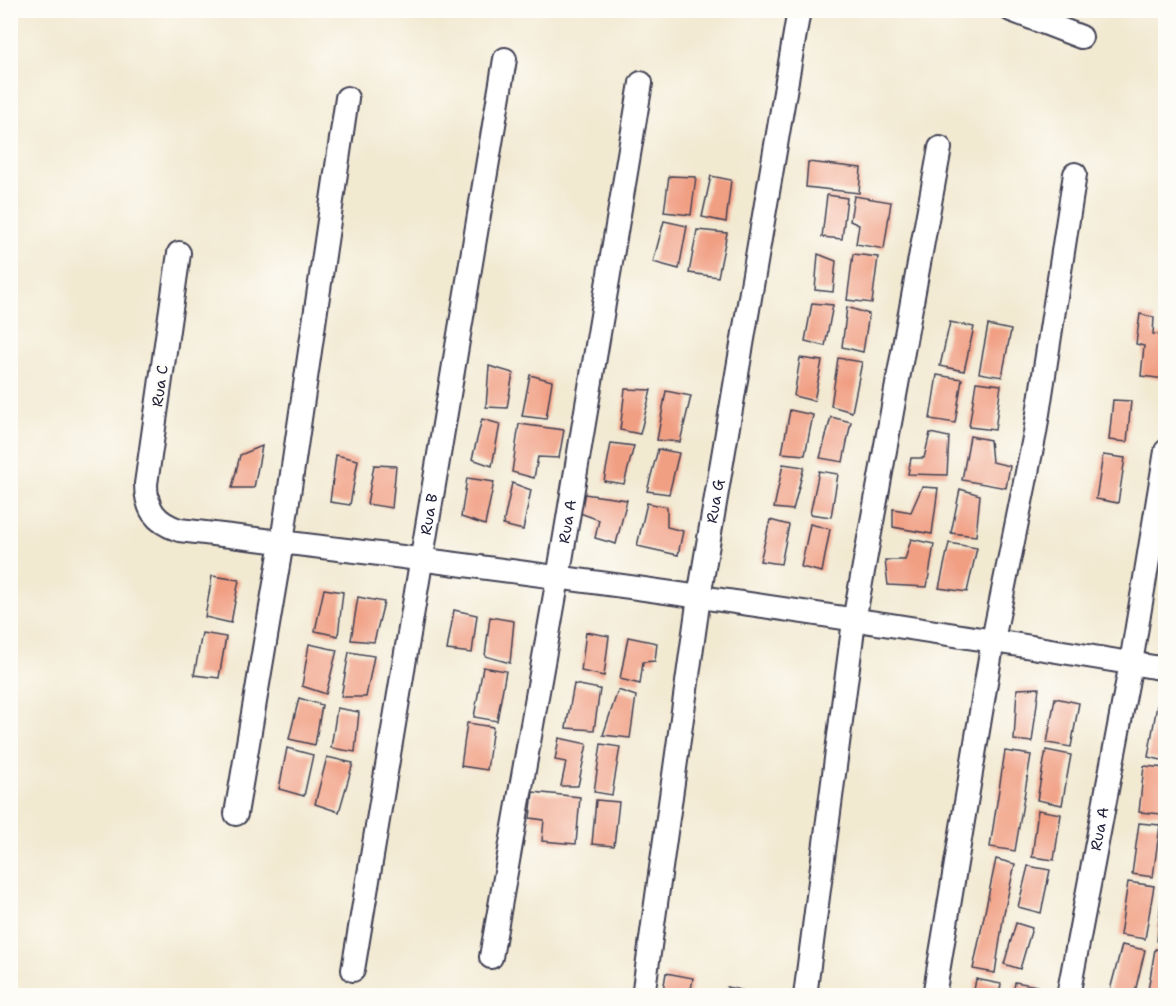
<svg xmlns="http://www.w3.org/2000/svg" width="1176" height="1006" viewBox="0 0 1176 1006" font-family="'Shantell Sans',sans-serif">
<rect width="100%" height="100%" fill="#fdfcf7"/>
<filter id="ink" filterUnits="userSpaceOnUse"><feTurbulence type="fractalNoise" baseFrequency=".0167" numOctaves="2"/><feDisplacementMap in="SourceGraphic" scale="12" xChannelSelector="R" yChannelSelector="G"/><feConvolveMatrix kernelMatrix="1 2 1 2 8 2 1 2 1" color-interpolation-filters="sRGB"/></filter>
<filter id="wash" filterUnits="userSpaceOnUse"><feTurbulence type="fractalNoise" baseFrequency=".008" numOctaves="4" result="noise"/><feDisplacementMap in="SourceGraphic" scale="24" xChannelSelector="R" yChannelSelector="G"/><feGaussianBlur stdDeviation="1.35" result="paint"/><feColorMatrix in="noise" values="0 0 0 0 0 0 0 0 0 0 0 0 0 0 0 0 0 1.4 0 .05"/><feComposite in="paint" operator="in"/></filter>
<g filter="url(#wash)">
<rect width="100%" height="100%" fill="#f2e9d1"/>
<g id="blocks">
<g fill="#f19f83">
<path d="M808,162L861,168L859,193L806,187Z"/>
<path d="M669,176L696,177L691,215L664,212Z"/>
<path d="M711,176L731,180L726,222L702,217Z"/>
<path d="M827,195L847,198L842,239L822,237Z"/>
<path d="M854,196L891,202L884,249L856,244L859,225L850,221Z"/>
<path d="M664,221L687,226L679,269L653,262Z"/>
<path d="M697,230L727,233L718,277L689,273Z"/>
<path d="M818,254L836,261L833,292L815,290Z"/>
<path d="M853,254L878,257L872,303L847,300Z"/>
<path d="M812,303L833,305L825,346L805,341Z"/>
<path d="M847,307L869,314L863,352L842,347Z"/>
<path d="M1140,314L1154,317L1153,334L1163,335L1162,320L1166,322V379L1141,376L1144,346L1136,344Z"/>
<path d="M950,322L974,327L964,371L940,366Z"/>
<path d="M988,325L1011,330L1002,377L979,373Z"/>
<path d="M800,358L822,361L814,401L794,396Z"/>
<path d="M838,358L862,362L852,412L831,406Z"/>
<path d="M489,366L513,373L507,408L486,407Z"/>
<path d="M530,375L552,381L546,419L522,416Z"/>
<path d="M937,375L962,379L955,423L930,419Z"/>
<path d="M976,382L1001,385L995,430L969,427Z"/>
<path d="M625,389L651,390L640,434L620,430Z"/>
<path d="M666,391L691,396L680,442L657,440Z"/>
<path d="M1113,400L1131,401L1127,442L1109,440Z"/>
<path d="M790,410L813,415L805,455L782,453Z"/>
<path d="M831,417L851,422L843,462L820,458Z"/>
<path d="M482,419L500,424L492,466L472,459Z"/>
<path d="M519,424L564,430L559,458L538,457L534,478L512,472Z"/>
<path d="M930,433L949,437L947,475L908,474L911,458H924Z"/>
<path d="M970,436L990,440L992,462L1010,466L1006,488L962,480Z"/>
<path d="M611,443L634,446L624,484L604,481Z"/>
<path d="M262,446L254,488H232L240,455Z"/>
<path d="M658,449L679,453L669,494L647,491Z"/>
<path d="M336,455L358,460L350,505L330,502Z"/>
<path d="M1103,455L1125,458L1118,503L1096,499Z"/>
<path d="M783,464L804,467L793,510L774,508Z"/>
<path d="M374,465L396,466L392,508L367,504Z"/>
<path d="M819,471L838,474L831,517L810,514Z"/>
<path d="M467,478L494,482L485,525L461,517Z"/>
<path d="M512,483L531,490L523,530L503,525Z"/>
<path d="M922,487L938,488L932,534L893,527V509L911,512Z"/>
<path d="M960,489L980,495L976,536L951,533Z"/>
<path d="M584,494L627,500L616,544L595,538L599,520L580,513Z"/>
<path d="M647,503L667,507V527L683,531L678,555L637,546Z"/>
<path d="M770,520L789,525L781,564L760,561Z"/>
<path d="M810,524L830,529L822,572L801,567Z"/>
<path d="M911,539L934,544L927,587L888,585L885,560H905Z"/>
<path d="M949,543L977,548L967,592L939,588Z"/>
<path d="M212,576L239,580L231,623L205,617Z"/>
<path d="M324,589L343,592L338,636L315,631Z"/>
<path d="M358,597L384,602L374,642L351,640Z"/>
<path d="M454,610L477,615L472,653L447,650Z"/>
<path d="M490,617L514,621L510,663L485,656Z"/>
<path d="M586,632L609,636L604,676L581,671Z"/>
<path d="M202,633L226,637L219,678L194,675Z"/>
<path d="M628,637L657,643L655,661L643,662L640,684L620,679Z"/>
<path d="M309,644L337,650L326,694L302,686Z"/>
<path d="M349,652L374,656L366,697H341Z"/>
<path d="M483,667L506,671L497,721L474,717Z"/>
<path d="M574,684L600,689L594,730L566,728Z"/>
<path d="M1039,688L1032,742L1014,740L1017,689Z"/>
<path d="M618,690L636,696L630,738L603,735Z"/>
<path d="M299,698L322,705L315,745L289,739Z"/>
<path d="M1055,698L1079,703L1071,747L1047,743Z"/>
<path d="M1157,705L1166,706V761L1148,757Z"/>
<path d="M337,708L359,712L355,752L331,748Z"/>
<path d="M467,723L493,727L487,770L461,766Z"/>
<path d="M559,738L587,744L578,786H561L566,762L555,760Z"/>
<path d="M601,744L620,747L612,795L594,792Z"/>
<path d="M287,748L313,755L304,796L279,789Z"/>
<path d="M1046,750L1071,755L1062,805L1037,800Z"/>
<path d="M1005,751L1031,755L1015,851L990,847Z"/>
<path d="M327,757L353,763L339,812L315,804Z"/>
<path d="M1144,766L1166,768L1162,814L1139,812Z"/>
<path d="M533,792L580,797L576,844L542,841L544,820L530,818Z"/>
<path d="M596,800L619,802L614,846L592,844Z"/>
<path d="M1038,810L1061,814L1054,860L1032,857Z"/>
<path d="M1139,823L1160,825L1153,877L1132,874Z"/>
<path d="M996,859L1015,864L1004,913L995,973L973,969Z"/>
<path d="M1028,866L1050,870L1041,913L1018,907Z"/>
<path d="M1128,882L1154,886L1145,939L1120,935Z"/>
<path d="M1162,891H1166V941H1157Z"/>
<path d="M1016,923L1032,928L1020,969L1004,964Z"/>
<path d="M1122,945L1145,950L1134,996L1110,990Z"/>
<path d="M1155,949L1166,950V996H1147Z"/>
<path d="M666,973L693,978L690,996H662Z"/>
<path d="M976,979L1001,984L999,996H973Z"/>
<path d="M1015,982L1038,986L1036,996H1013Z"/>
<path d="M727,987L750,992L749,996H726Z"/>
</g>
</g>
</g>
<g filter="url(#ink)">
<use href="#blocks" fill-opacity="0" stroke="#414052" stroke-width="1.5"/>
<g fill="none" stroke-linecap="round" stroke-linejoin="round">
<defs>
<g id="minor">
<path d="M1011,10L1081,37"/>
<path d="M179,253L146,484C146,509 155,522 179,530C509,568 838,614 1166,669"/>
<path d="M236,814L282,542L347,98"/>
<path id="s1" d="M491,957L558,578L641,83"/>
<path id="s2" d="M353,970L505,59"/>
<path id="s3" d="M643,996L699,597L799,10"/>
<path d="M805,996L854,621L940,148"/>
<path d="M934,996L993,640L1035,433L1075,174"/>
<path id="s4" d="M1068,996L1131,663L1166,451"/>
</g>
</defs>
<use href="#minor" stroke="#414052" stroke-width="26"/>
<use href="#minor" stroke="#fff" stroke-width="22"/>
</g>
</g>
<g text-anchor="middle" stroke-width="5" stroke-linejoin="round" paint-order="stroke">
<g font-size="15" fill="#22223b" stroke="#fdfcf7">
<text transform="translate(160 386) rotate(-82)" y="5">Rua C</text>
<text dy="5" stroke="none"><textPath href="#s3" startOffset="500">Rua G</textPath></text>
<text dy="5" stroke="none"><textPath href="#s2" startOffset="462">Rua B</textPath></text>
<text dy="5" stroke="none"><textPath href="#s1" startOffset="442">Rua A</textPath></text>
<text dy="5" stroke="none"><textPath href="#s4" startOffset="170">Rua A</textPath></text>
</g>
</g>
<rect width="1176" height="1006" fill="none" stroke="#fdfcf7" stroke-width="36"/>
</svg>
